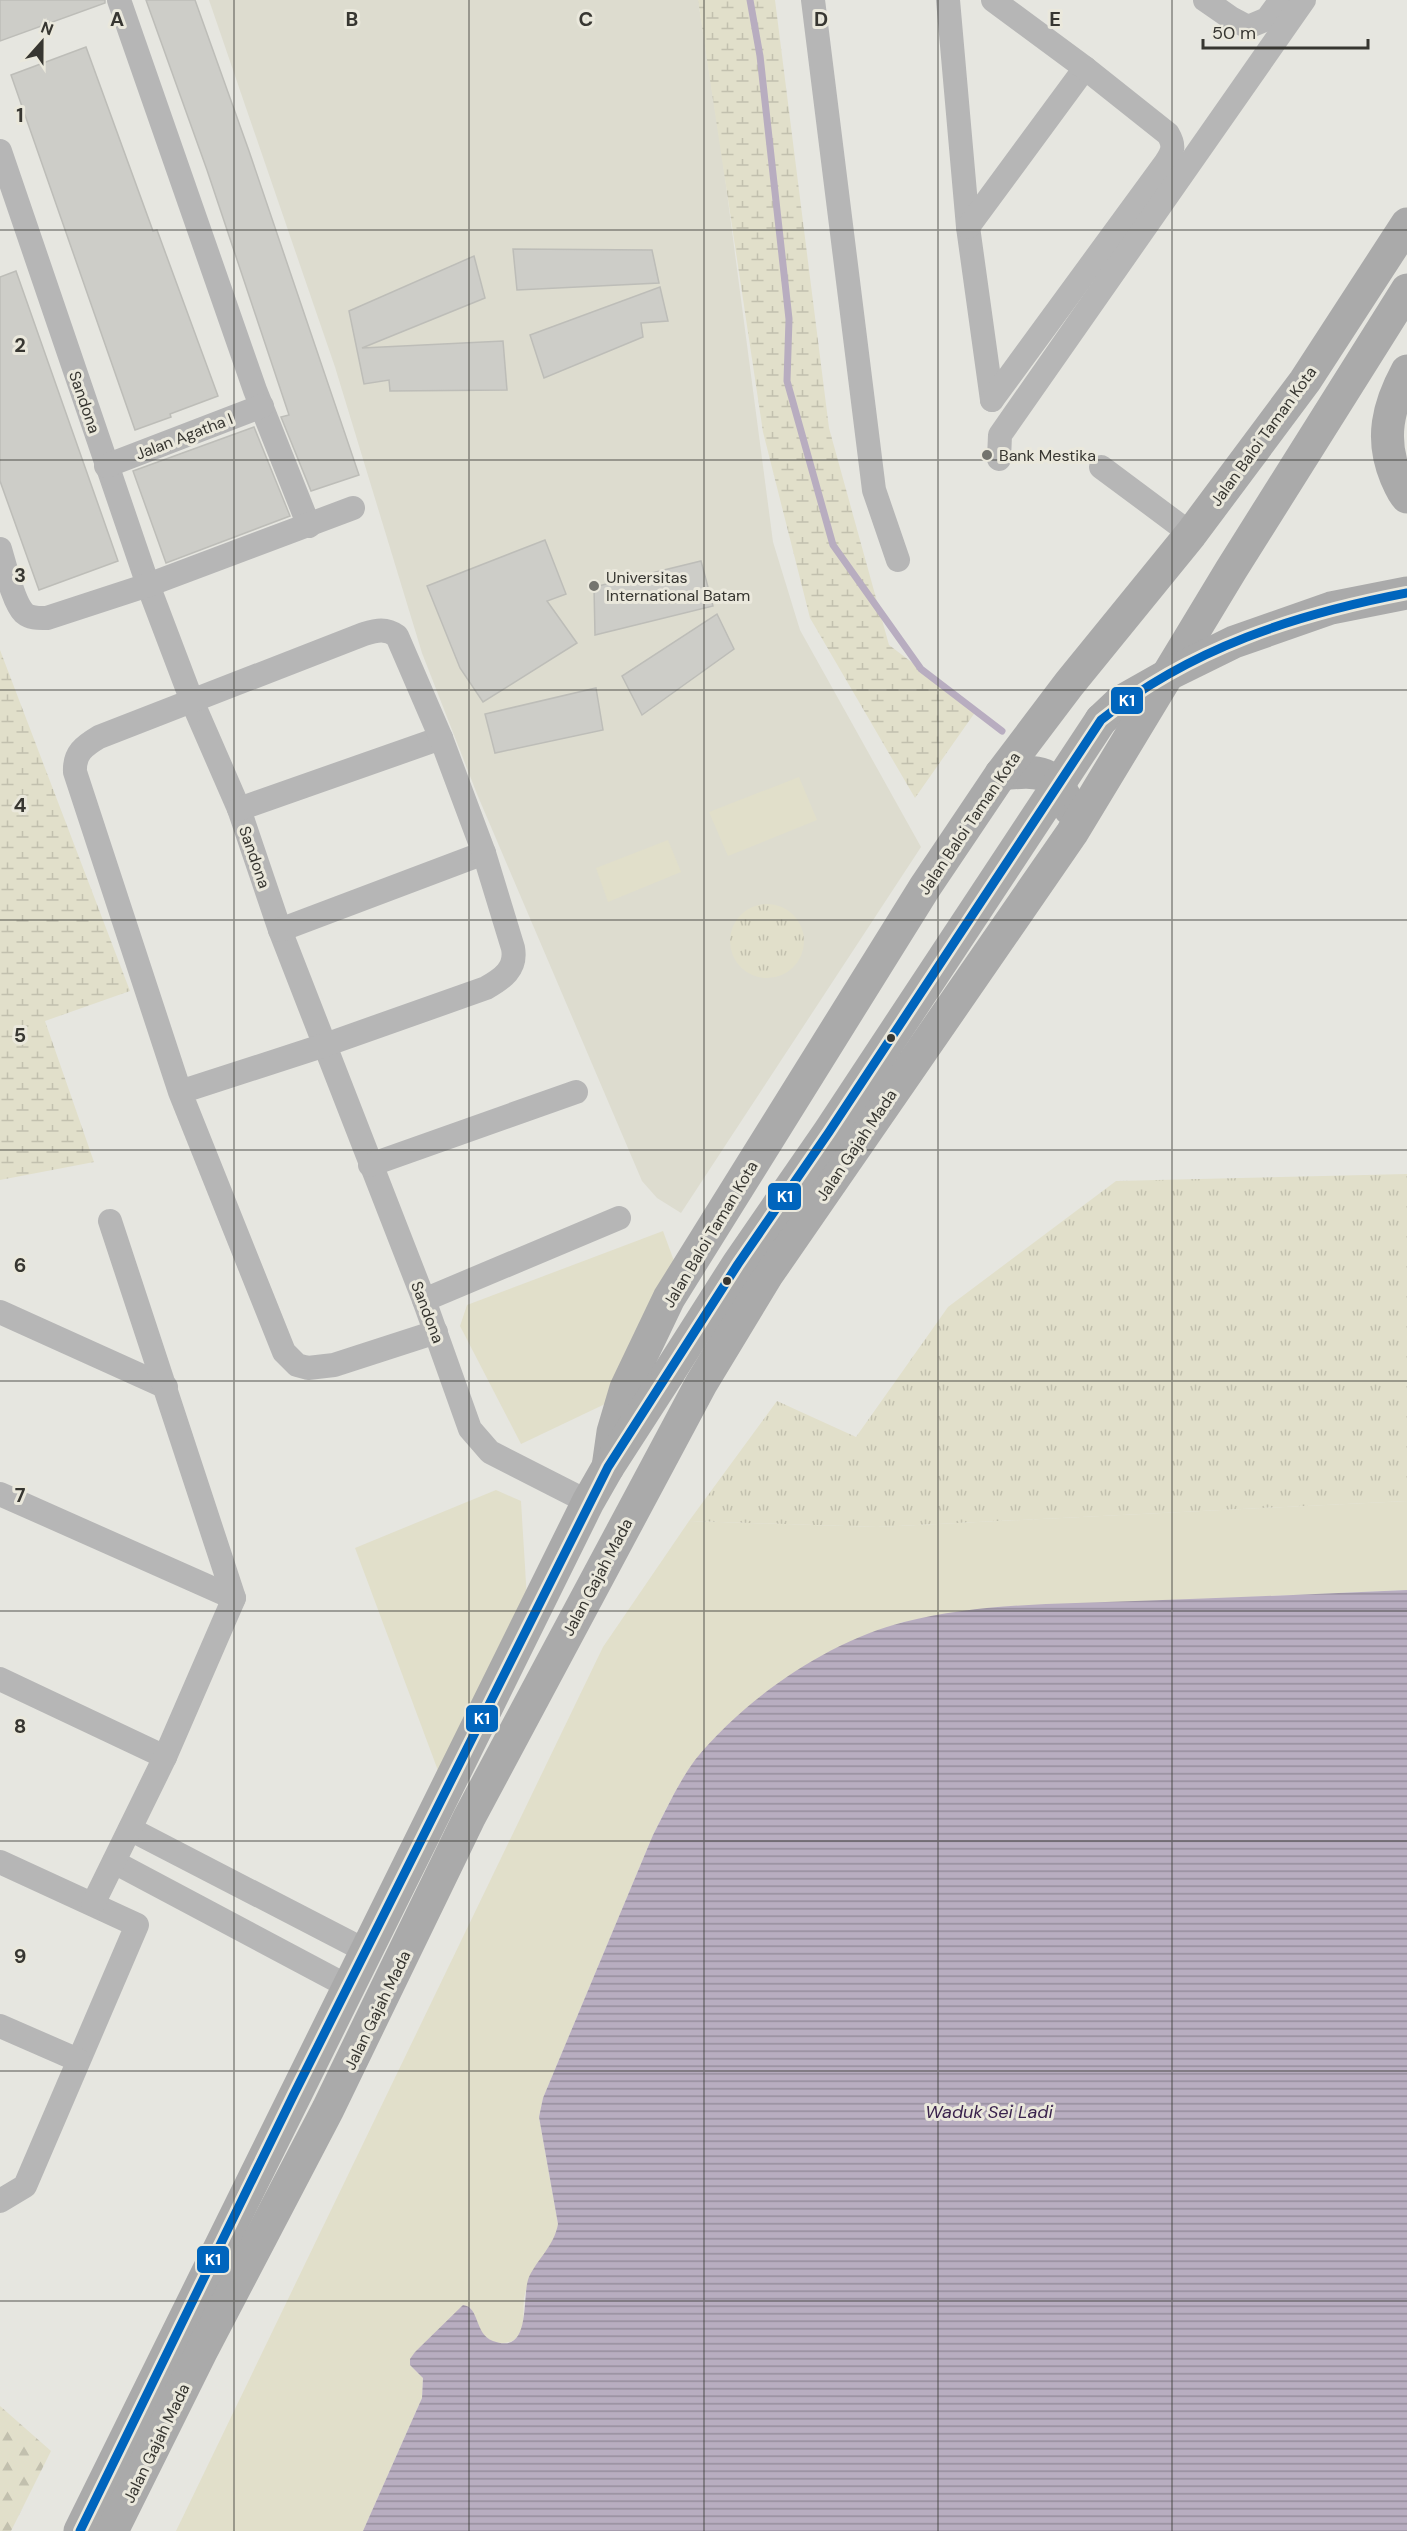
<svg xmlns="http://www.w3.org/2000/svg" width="1407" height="2531" viewBox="0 0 1407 2531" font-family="'DM Sans',sans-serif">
<defs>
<pattern id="grass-tufts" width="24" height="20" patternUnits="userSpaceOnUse" patternTransform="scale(1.5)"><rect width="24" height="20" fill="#e1dfca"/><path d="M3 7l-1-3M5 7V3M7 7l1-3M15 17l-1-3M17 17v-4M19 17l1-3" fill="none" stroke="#c2c0ae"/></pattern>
<pattern id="forest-firs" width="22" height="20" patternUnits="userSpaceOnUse" patternTransform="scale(1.5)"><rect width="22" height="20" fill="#e1dfca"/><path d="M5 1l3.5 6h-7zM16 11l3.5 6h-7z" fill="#c2c0ae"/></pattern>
<pattern id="wetland-marsh" width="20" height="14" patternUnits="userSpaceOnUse" patternTransform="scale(1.5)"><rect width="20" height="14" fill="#e1dfca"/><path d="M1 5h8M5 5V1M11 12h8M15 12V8" fill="none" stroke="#c2c0ae"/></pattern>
<pattern id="water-rules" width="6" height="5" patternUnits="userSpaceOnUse" patternTransform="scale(1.5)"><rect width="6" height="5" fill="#b8adc0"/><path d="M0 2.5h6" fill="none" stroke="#968e9d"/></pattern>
</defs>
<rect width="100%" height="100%" fill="#e6e6e0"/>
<path fill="#dddccf" d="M209,0H698L722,155L773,542L800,630L921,847L681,1213L657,1198L642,1181L477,794L422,653L335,367Z"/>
<g fill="url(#grass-tufts)">
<circle cx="767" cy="941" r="37"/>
<path d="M1407,1174V1501L877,1527L689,1521L777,1401L856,1437L948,1307L1116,1181Z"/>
</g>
<path fill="url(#forest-firs)" d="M0,2406L51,2451L11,2531H0Z"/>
<g fill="url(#wetland-marsh)">
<path d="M698,0H775L829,428L889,645L976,711L915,798L810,618L763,432Z"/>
<path d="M0,650L130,991L45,1021L94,1162L0,1180Z"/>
</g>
<g fill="#e1dfca">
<path d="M799,777L817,820L728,856L709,812Z"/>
<path d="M668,840L681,872L608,902L596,868Z"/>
<path d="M663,1231L677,1269L605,1404L521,1444L460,1326L467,1305Z"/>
<path d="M496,1490L521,1501L527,1599L440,1776L355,1548Z"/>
<path d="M1407,1501V1590L1227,1598L903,1622C823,1650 751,1693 696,1760C678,1782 666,1810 653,1835L543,2098L539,2117L558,2224C554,2250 531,2269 525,2294C520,2310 532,2340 504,2343C497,2344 488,2340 483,2335C476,2327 476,2314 469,2306L410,2365L423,2378L422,2398L363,2531H176L603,1647L689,1521L877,1527Z"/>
</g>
<path fill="url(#water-rules)" d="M1407,1590V2531H363L422,2398L423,2378L410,2365V2359L415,2352L463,2305C480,2307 474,2334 493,2341C533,2356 521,2295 529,2277C538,2258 554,2246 558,2224L539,2117L543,2098L653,1835C666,1810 678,1783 695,1760C744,1699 828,1641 904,1622C979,1603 1058,1604 1135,1601C1225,1598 1316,1594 1407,1590Z"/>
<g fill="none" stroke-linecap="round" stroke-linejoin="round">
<path stroke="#b8adc0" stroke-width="7" d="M750,0L760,56L789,319L787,381L833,545L921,669L1002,731"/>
</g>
<g fill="#cdcdc8" stroke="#bdbdb8" stroke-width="1.5">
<path d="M0,0H105V3L0,41Z"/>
<path d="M146,0H195L249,151L359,475L311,491L281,417L289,415L207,170Z"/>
<path d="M86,47L153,231L157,230L218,396L170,414L171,417L135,430L11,75Z"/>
<path d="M513,249L652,250L659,283L517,290Z"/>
<path d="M474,256L485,298L362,348L503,341L507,390L390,391L389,380L364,384L349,311Z"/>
<path d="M16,271L118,561L39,590L0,481V277Z"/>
<path d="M660,287L668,321L641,323L643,337L544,378L530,335Z"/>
<path d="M254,427L290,516L166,563L133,471Z"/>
<path d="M545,540L566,594L547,601L577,643L483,702L460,668L427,586Z"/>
<path d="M701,561L713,606L595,635L594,587Z"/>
<path d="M717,614L734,649L642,715L622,676Z"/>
<path d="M596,688L603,730L495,753L485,714Z"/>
</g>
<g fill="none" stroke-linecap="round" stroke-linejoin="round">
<g stroke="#b6b6b6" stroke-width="24">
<path d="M119,0L255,390L309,526"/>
<path d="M813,0L874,490L898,560"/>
<path d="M948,0L968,227L992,400"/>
<path d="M1205,0L1231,18L1248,27L1267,19L1281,0"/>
<path d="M0,151L148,585L192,701L239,809L280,930L424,1300L470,1429L490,1452L588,1502"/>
<path d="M968,227L1085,68"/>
<path d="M992,400L1166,162C1173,151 1175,146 1168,134L1085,68L993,0"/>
<path d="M999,459L1000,435L1304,0"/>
<path d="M106,466L262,406"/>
<path d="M1101,467L1191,534"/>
<path d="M0,549C5,565 13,602 24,613C31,619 40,618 47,618L148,585L353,508"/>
<path d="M239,809L441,738"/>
<path d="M280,930L484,853"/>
<path d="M180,1092L325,1045L486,988C502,979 517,969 513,948L484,853L441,738L397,636C386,628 377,630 364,634L99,737C84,746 74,753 75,772L180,1092L284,1352L297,1365L308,1368L334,1365L436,1332"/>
<path d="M370,1165L576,1092"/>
<path d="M424,1300L619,1218"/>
<path d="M0,1312L166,1387"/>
<path d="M0,1494L234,1598"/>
<path d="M0,1679L165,1757"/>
<path d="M130,1829L366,1951"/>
<path d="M0,1862L137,1925L25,2186L0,2201"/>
<path d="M114,1862L349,1987"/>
<path d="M93,1904L165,1757L234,1598L110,1221"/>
<path d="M0,2026L78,2060"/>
</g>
<g stroke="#aaa" stroke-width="33">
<path d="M1407,371C1388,406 1380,439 1396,477C1399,484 1402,492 1407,497"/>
<path d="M1101,720L1120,702L1166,676"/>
<path d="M1001,774C1039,770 1055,769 1070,809"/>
<path d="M608,1467L613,1432L626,1388L669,1298L925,887L1001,774L1069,684L1191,534L1305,381L1407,224"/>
<path d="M80,2531L588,1502L608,1467L668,1374"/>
<path d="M112,2531L201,2352L328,2109L469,1818L701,1384L767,1275L1072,833L1231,570L1407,290"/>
</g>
<g stroke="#aaa" stroke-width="33">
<path d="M1169,674L1234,642L1331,608L1407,593"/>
<path d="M668,1374L738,1264L829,1132L1101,720"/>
</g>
<defs>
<path id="bus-1" d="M80,2531L294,2094L608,1467L738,1264L829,1132L1101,720C1190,648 1297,614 1407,593"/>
</defs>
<use href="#bus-1" stroke="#eae8dc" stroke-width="14"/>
<use href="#bus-1" stroke="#0065bd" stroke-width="9"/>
</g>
<path fill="none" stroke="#373631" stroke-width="1.5" stroke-opacity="0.55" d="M234,0V2531M469,0V2531M704,0V2531M938,0V2531M1172,0V2531M0,230H1407M0,460H1407M0,690H1407M0,920H1407M0,1150H1407M0,1381H1407M0,1611H1407M0,1841H1407M0,2071H1407M0,2301H1407"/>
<g fill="#74746e" stroke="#eae8dc" stroke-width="2">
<circle cx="987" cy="455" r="6"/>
<circle cx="594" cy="586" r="6"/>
</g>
<g fill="#373631" stroke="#eae8dc" stroke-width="2">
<circle cx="891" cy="1038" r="5"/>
<circle cx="727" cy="1281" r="5"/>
</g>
<g text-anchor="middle" stroke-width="6" stroke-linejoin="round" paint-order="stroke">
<g font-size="16" fill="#373631" stroke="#eae8dc">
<text transform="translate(85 402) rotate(71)" y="6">Sandona</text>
<text transform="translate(184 436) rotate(-21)" y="6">Jalan Agatha I</text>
<text transform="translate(1263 436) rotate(-54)" y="6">Jalan Baloi Taman Kota</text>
<text transform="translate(969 823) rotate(-56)" y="6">Jalan Baloi Taman Kota</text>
<text transform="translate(255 857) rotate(71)" y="6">Sandona</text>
<text transform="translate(856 1145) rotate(-56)" y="6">Jalan Gajah Mada</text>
<text transform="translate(710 1234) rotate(-59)" y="6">Jalan Baloi Taman Kota</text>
<text transform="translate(428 1312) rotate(69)" y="6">Sandona</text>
<text transform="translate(597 1577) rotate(-62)" y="6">Jalan Gajah Mada</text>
<text transform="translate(377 2010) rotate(-64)" y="6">Jalan Gajah Mada</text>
<text transform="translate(156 2443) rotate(-64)" y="6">Jalan Gajah Mada</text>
</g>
<g font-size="16" fill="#373631" stroke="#eae8dc" text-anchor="start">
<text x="999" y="461">Bank Mestika</text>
<text x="606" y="583">Universitas<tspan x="606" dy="18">International Batam</tspan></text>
</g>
<g font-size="18" font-style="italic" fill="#3a224c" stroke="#eae8dc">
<text x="989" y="2118">Waduk Sei Ladi</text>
</g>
</g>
<g font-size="20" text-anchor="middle" font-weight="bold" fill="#373631" stroke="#eae8dc" stroke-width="6" stroke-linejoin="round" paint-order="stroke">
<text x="117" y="26">A</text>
<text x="352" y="26">B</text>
<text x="586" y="26">C</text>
<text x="821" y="26">D</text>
<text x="1055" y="26">E</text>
<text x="20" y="122">1</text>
<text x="20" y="352">2</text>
<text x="20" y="582">3</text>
<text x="20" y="812">4</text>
<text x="20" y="1042">5</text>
<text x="20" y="1272">6</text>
<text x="20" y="1502">7</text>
<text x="20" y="1733">8</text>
<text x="20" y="1963">9</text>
</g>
<g stroke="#eae8dc" stroke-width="2">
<rect x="1110" y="686" width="34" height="29" rx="6" fill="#0065bd"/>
<rect x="767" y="1182" width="35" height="29" rx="6" fill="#0065bd"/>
<rect x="465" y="1704" width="34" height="29" rx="6" fill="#0065bd"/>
<rect x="196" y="2245" width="34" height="29" rx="6" fill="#0065bd"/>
</g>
<g font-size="16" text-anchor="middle" font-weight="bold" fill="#fff">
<text x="1127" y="706">K1</text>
<text x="785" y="1202">K1</text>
<text x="482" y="1724">K1</text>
<text x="213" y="2265">K1</text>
</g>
<g transform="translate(42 42) rotate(21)" stroke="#eae8dc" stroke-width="4.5" paint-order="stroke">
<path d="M0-4.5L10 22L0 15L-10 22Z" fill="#373631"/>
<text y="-9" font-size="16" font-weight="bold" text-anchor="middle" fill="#373631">N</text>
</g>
<path d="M1203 39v9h165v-9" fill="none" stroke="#373631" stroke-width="3"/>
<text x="1212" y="39" font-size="18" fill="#373631" stroke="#eae8dc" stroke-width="4.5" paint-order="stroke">50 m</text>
</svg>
